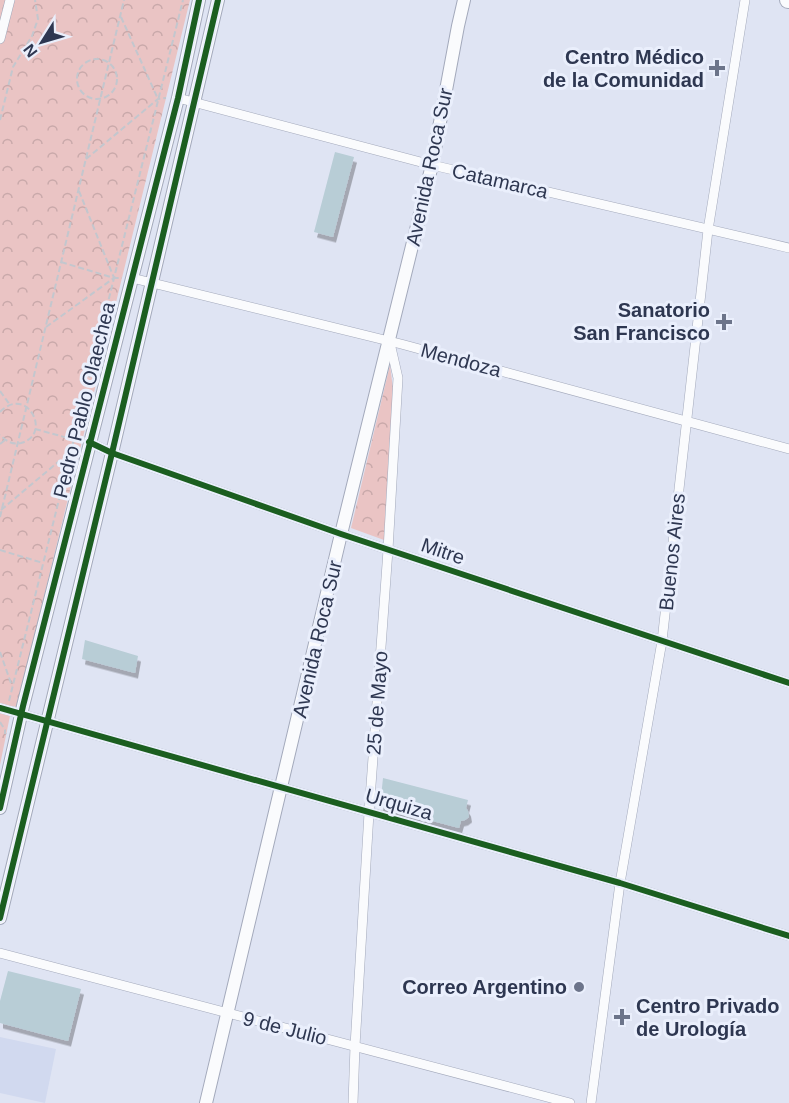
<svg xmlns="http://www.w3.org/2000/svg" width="789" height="1103" viewBox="0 0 789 1103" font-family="Arial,sans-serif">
<defs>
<pattern id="forest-crowns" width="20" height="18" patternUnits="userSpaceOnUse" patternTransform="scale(1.5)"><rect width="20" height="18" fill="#eac4c4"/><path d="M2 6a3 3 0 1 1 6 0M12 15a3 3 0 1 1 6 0" fill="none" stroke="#c9a9aa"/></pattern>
<filter id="shadow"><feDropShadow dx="3" dy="5.5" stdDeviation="0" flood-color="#0004"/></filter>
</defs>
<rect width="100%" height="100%" fill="#dfe4f3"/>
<path fill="#d1d9ef" d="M0,1037L56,1049L45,1103L0,1093Z"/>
<g fill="url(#forest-crowns)">
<path d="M0,0H190L17,707L12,706L0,765Z"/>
<path d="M390,365L393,389L384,540L351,528Z"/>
</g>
<g fill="#b8cdd6" filter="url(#shadow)">
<path d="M335,152L354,157L333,237L314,232Z"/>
<path d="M85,640L138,656L135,673L82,659Z"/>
<path d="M383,778L468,800L466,808L468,811L469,817L465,820L461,821L459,828L380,807Z"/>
<path d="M8,971L81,989L68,1041L0,1023V1001Z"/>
</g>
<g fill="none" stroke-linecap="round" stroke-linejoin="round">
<defs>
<g id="minor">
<path d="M0,39L10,0"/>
<path d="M178,98L432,165L789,248"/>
<path d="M132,278L401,344L789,449"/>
<path d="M89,442L112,453L341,534L789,683"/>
<path d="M0,708L620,883L789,936"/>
<path d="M0,953L570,1103"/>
<path d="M353,1103L355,1046L369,813L388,550L398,378L390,343"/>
<path d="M591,1103L620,883L662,641L708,230L745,0"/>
</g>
<g id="tertiary">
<path d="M0,808L23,706L178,98L199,0"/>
<path d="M0,918L112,453L218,0"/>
<path d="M206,1103L341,534L432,165L458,26L464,0"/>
</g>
<path id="trunk" d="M788,0H789"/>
</defs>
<use href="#minor" stroke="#a3a9bb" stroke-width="10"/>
<use href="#tertiary" stroke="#a3a9bb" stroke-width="14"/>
<use href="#trunk" stroke="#a3a9bb" stroke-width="18"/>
<g stroke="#c3c7ce" stroke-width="2" stroke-dasharray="6 3" stroke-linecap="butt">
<path d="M121,17L158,99"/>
<circle cx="97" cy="79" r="20"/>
<path d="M0,120L13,67L32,36L38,19L35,0"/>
<path d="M86,159L158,99L166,98"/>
<path d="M79,191L114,278"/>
<path d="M61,262L114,278H122"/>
<path d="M46,327L114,278"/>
<path d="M0,391L10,405"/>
<path d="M0,412C27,384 53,435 21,443C12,445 6,441 0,435"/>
<path d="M35,429L79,441"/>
<path d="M0,444L5,440"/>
<path d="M1,510L70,452"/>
<path d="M0,517L124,0"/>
<path d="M0,550L43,563"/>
<path d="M0,652L12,686"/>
<path d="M9,701L183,0"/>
<path d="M0,722L5,730V734"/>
</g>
<use href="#minor" stroke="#fafbfd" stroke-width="9"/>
<use href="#tertiary" stroke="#fafbfd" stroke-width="12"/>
<use href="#trunk" stroke="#fafbfd" stroke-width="16"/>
<defs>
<g id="cycleway">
<path d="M89,442L112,453L341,534L789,683"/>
<path d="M0,708L620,883L789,936"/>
<path d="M0,808L23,706L178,98L199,0"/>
<path d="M0,918L112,453L218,0"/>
</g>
</defs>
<use href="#cycleway" stroke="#eaeffc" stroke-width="10"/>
<use href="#cycleway" stroke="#1b5e20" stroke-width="6"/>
</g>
<g fill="#6c748a" stroke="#eaeffc" stroke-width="2">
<path d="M714 59h6v6h6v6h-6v6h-6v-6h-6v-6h6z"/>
<path d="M721 313h6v6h6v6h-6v6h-6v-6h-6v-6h6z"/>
<circle cx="579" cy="987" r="6"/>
<path d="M619 1008h6v6h6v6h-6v6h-6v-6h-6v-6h6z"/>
</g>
<g text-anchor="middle" stroke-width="6" stroke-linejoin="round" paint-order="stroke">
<g font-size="20" font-weight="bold" fill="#2e3751" stroke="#eaeffc" text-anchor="end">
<text x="704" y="64">Centro Médico<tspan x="704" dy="23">de la Comunidad</tspan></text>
<text x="710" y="317">Sanatorio<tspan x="710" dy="23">San Francisco</tspan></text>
<text x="567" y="994">Correo Argentino</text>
<text x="636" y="1013" text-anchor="start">Centro Privado<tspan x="636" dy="23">de Urología</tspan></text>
</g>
<g font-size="20" fill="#2e3751" stroke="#eaeffc">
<text transform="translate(429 167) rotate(-78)" y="7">Avenida Roca Sur</text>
<text transform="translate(500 181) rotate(13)" y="7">Catamarca</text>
<text transform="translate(461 360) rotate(15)" y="7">Mendoza</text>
<text transform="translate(84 400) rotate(-76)" y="7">Pedro Pablo Olaechea</text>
<text transform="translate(443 551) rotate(19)" y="7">Mitre</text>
<text transform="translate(672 552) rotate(-84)" y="7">Buenos Aires</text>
<text transform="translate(317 639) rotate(-77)" y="7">Avenida Roca Sur</text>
<text transform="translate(377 703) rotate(-86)" y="7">25 de Mayo</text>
<text transform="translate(399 804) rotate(16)" y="7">Urquiza</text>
<text transform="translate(285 1028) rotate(14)" y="7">9 de Julio</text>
</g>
</g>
<g transform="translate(42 42) rotate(233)" stroke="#eaeffc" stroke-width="4.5" paint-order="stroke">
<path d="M0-4.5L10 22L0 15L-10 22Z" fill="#2e3751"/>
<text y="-9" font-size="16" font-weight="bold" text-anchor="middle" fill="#2e3751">N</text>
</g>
</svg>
